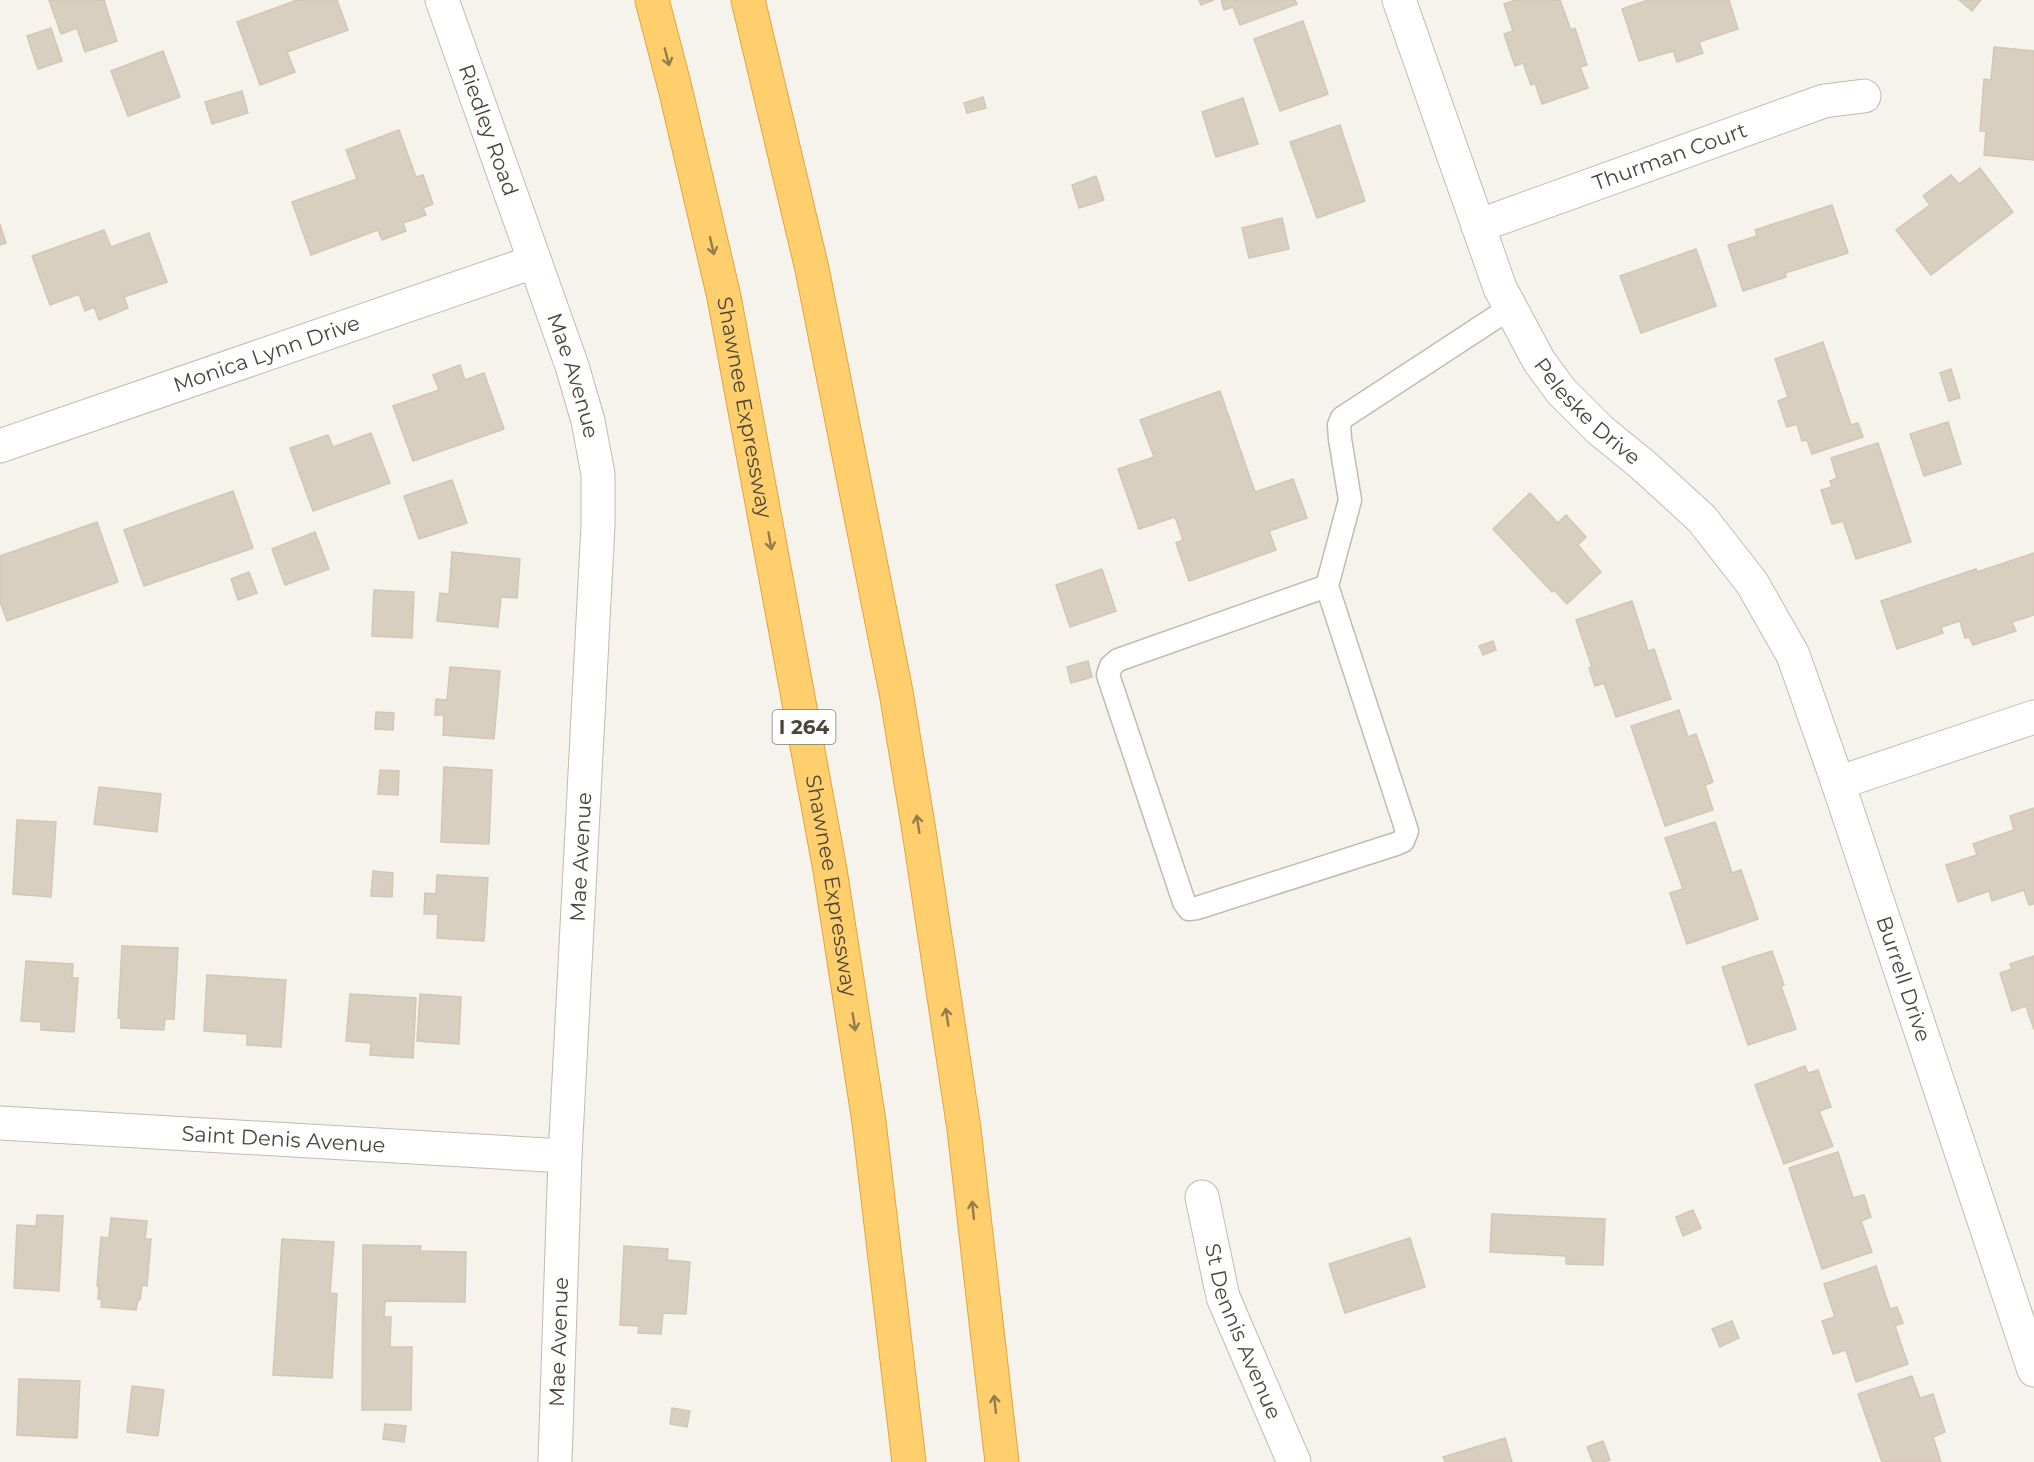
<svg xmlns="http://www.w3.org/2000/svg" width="2034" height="1462" viewBox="0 0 2034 1462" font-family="Montserrat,sans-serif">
<rect width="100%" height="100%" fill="#f6f3ec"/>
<g fill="#d8cfc1" stroke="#d3c7b4" stroke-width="1.5">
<path d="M49,0H104L117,41L85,52L77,28L61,34Z"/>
<path d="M297,0H337L348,30L287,52L295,72L260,85L237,22Z"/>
<path d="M1199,0H1214L1201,5Z"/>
<path d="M1221,0H1295L1297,4L1240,25L1233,7L1224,10Z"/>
<path d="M1516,0H1560L1571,30L1575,28L1587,65L1580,67L1588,88L1542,104L1535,83L1531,85L1523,63L1515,66L1504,34L1513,31L1504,4Z"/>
<path d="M1648,0H1729L1738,29L1699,42L1703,53L1677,62L1673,51L1639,61L1622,9Z"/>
<path d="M1959,0H1981L1972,11Z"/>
<path d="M1303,21L1328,94L1280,111L1254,39Z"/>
<path d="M51,28L62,61L38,69L27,36Z"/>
<path d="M1994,47L2034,51V160L1984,155L1986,131H1980L1984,79L1991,80Z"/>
<path d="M163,51L180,97L128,116L111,71Z"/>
<path d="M242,91L248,113L212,124L205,102Z"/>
<path d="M983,97L986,108L967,113L964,103Z"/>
<path d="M1243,98L1258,144L1216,157L1202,112Z"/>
<path d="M1340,125L1365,201L1317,218L1290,142Z"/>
<path d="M399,130L416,177L423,175L433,204L423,208L426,215L403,223L406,231L382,240L378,230L311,255L292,202L357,179L346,150Z"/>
<path d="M1980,168L2013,212L1931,275L1896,230L1930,205L1923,196L1951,175L1959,184Z"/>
<path d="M1096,176L1104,200L1079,208L1072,185Z"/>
<path d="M1832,205L1848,253L1785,273L1786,277L1743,291L1728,245L1757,236L1755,230Z"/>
<path d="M1282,218L1289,249L1249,258L1242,228Z"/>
<path d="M0,224L6,243L0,245Z"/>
<path d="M104,230L111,247L149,233L167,282L124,297L128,308L99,320L94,307L85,311L79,294L50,305L32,256Z"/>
<path d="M1696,249L1716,306L1641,333L1620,276Z"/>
<path d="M1823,342L1851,425L1858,423L1863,437L1812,454L1807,440L1802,441L1797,424L1787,427L1778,401L1788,397L1775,359Z"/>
<path d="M460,365L465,380L484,373L504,429L413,461L393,406L439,390L433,375Z"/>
<path d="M1951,369L1960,398L1949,401L1940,373Z"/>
<path d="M1220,391L1255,492L1293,479L1307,518L1269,531L1276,550L1189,581L1176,543L1183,540L1175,517L1139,529L1118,469L1154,457L1140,420Z"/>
<path d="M1948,422L1961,464L1924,476L1910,434Z"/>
<path d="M371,433L390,483L313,511L290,448L328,435L333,447Z"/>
<path d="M1878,443L1911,542L1856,559L1843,521L1832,524L1821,490L1832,487L1830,481L1837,478L1831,458Z"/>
<path d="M452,480L467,523L419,539L404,496Z"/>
<path d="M233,491L253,548L144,586L124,530Z"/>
<path d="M1530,493L1558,523L1566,515L1586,537L1578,545L1601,572L1567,604L1554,590L1552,592L1493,529Z"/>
<path d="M97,522L118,582L7,621L0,601V556Z"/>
<path d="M315,532L329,569L285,585L272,549Z"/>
<path d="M452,552L520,559L517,598L501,597L498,627L437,621L440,593L449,594Z"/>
<path d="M2034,553V615L2012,622L2016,631L1973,645L1969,637L1965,638L1960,621L1941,627L1943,633L1897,649L1881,601L1976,569L1977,572Z"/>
<path d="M1102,569L1116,611L1070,627L1056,585Z"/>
<path d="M249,572L257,593L238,600L231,579Z"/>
<path d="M374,590L414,592L412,638L372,636Z"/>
<path d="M1632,601L1648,651L1654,649L1671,699L1616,717L1604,683L1595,686L1589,668L1592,667L1576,620Z"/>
<path d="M1493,641L1496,650L1483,655L1479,646Z"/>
<path d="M1088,661L1092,677L1071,683L1067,667Z"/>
<path d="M450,667L500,671L494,739L443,735L444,715H435L436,699L447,700Z"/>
<path d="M1679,710L1688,737L1696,734L1713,782L1705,785L1713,810L1665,826L1631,726Z"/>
<path d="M376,712L394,713L393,730L375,729Z"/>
<path d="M444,767L492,770L489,844L441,842Z"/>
<path d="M380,770L399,771L398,795L378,794Z"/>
<path d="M99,787L161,794L157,832L94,824Z"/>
<path d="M2034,808V904L2029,905L2024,890L1992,901L1989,891L1958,902L1946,865L1977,855L1973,844L2014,830L2010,816Z"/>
<path d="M17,820L56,822L51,897L13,894Z"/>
<path d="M1715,822L1732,873L1741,870L1758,919L1687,944L1670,893L1683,889L1665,838Z"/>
<path d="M373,871L393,873L392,897L371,896Z"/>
<path d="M437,875L488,878L484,941L437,938L438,914H424L425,893L436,894Z"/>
<path d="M122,946L178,948L174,1019H165L164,1030L121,1028V1018H118Z"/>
<path d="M1772,951L1784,985L1781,986L1796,1029L1748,1045L1722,967Z"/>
<path d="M2034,956V1030L2026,1006L2012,1011L2000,973L2012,969L2010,964Z"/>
<path d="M26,961L73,964L72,978H78L74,1032L41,1030V1022L21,1021Z"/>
<path d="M207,975L286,980L281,1047L247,1045V1034L204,1031Z"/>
<path d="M350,994L416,998L413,1058L370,1055L371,1043L346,1041Z"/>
<path d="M420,994L461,997L459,1044L417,1041Z"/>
<path d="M1805,1066L1808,1073L1818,1070L1831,1107L1819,1111L1833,1146L1784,1164L1755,1085Z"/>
<path d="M1838,1152L1853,1198L1864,1195L1871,1217L1861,1221L1872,1252L1822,1269L1789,1168Z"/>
<path d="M1693,1210L1701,1228L1683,1236L1676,1217Z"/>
<path d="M1492,1214L1605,1219L1603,1265L1566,1264V1256L1490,1252Z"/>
<path d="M37,1215L63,1216L59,1291L14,1288L17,1225L36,1226Z"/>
<path d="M111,1218L147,1221L145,1239H151L147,1286L142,1285L140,1300H138L136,1310L101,1307L102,1300L98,1299L99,1286H97L101,1237L109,1238Z"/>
<path d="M1410,1238L1425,1287L1345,1313L1329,1264Z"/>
<path d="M282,1239L334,1242L330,1293L337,1294L332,1378L273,1375Z"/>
<path d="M363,1245L421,1246L420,1251L466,1252L465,1302L385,1301L384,1317H391L390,1347H412L411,1410H362Z"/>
<path d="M624,1246L668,1249L667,1260L690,1262L686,1314L663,1313L661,1334L638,1333L639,1326L620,1325Z"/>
<path d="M1876,1266L1890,1309L1897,1307L1903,1323L1895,1326L1908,1364L1856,1382L1846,1350L1833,1354L1822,1321L1835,1317L1824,1284Z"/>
<path d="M1732,1321L1739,1338L1720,1347L1712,1329Z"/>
<path d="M1912,1376L1920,1398L1933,1394L1945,1432L1933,1437L1941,1462H1882L1858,1394Z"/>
<path d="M19,1379L80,1381L77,1438L17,1435Z"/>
<path d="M132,1386L164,1390L158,1436L127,1432Z"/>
<path d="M672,1408L690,1411L687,1427L670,1424Z"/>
<path d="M385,1424L406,1426L404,1442L383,1439Z"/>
<path d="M1505,1438L1512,1462H1445L1443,1457Z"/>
<path d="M1603,1441L1610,1460L1604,1462H1593L1587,1447Z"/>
</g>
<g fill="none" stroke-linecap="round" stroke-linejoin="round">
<defs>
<path id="lane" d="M1327,586L1407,831L1403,841L1396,844L1197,908L1189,909L1184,902L1108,675L1111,666L1118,660L1327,586L1350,500L1340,439L1339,425L1342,418L1510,308"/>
<g id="street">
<path id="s1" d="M442,0L572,366L588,421L598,474V525L565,1156L555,1462"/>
<path id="s2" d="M1399,0L1500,288L1539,361L1561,391L1600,430L1643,465L1702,519L1752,583L1793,655L1838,783L2034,1370"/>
<path id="s3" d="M1478,226L1824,101L1864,96"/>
<path id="s4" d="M0,446L533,262"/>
<path d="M1838,783L2034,717"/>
<path id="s5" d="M0,1123L565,1156"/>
<path id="s6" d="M1202,1197L1223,1297L1294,1462"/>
</g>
<g id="highway">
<path id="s7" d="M652,0L675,88L724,297L830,870L869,1122L909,1462"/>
<path d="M748,0L812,269L896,692L919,831L964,1129L1002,1462"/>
</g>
</defs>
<use href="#lane" stroke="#c2bbae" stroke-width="25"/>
<use href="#street" stroke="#c2bbae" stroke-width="35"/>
<use href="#highway" stroke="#e0a43c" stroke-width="35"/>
<use href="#lane" stroke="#fff" stroke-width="22"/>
<use href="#street" stroke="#fff" stroke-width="33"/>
<use href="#highway" stroke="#ffcf6e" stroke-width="33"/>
</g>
<defs><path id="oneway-shaft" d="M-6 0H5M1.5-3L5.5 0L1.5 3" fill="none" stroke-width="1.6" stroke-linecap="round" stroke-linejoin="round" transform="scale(1.5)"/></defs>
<g stroke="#937c4e">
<use href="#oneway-shaft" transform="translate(667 57) rotate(75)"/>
<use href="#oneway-shaft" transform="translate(712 246) rotate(77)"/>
<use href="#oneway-shaft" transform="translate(770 541) rotate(80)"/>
<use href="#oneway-shaft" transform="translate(918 824) rotate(-99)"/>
<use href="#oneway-shaft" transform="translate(947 1017) rotate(-99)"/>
<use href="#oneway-shaft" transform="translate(854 1022) rotate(81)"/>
<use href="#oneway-shaft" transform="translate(973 1210) rotate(-96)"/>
<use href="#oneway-shaft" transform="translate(995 1404) rotate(-96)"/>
</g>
<g text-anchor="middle" stroke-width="5" stroke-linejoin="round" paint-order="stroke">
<rect fill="#fff" stroke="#817c74" stroke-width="1.5" x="772.5" y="710" width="63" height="34" rx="4.5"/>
<g font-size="20" font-weight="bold" fill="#4b4439">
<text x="804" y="734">I 264</text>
</g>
<g font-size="21" fill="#4b4439" stroke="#fff">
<text dy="7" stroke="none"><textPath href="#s1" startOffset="138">Riedley Road</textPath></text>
<text dy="7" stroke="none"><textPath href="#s3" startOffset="204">Thurman Court</textPath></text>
<text dy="7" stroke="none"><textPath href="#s4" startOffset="282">Monica Lynn Drive</textPath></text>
<text dy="7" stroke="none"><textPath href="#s1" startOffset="398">Mae Avenue</textPath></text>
<text dy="7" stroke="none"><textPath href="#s7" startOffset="418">Shawnee Expressway</textPath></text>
<text dy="7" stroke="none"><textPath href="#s2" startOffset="458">Peleske Drive</textPath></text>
<text transform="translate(581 857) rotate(-87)" y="7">Mae Avenue</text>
<text dy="7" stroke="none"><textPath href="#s7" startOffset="904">Shawnee Expressway</textPath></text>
<text dy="7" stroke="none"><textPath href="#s2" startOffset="1122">Burrell Drive</textPath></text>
<text dy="7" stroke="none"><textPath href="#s5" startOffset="284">Saint Denis Avenue</textPath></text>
<text dy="7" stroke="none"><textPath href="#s6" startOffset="141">St Dennis Avenue</textPath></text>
<text transform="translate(559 1342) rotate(-88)" y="7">Mae Avenue</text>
</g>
</g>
</svg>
